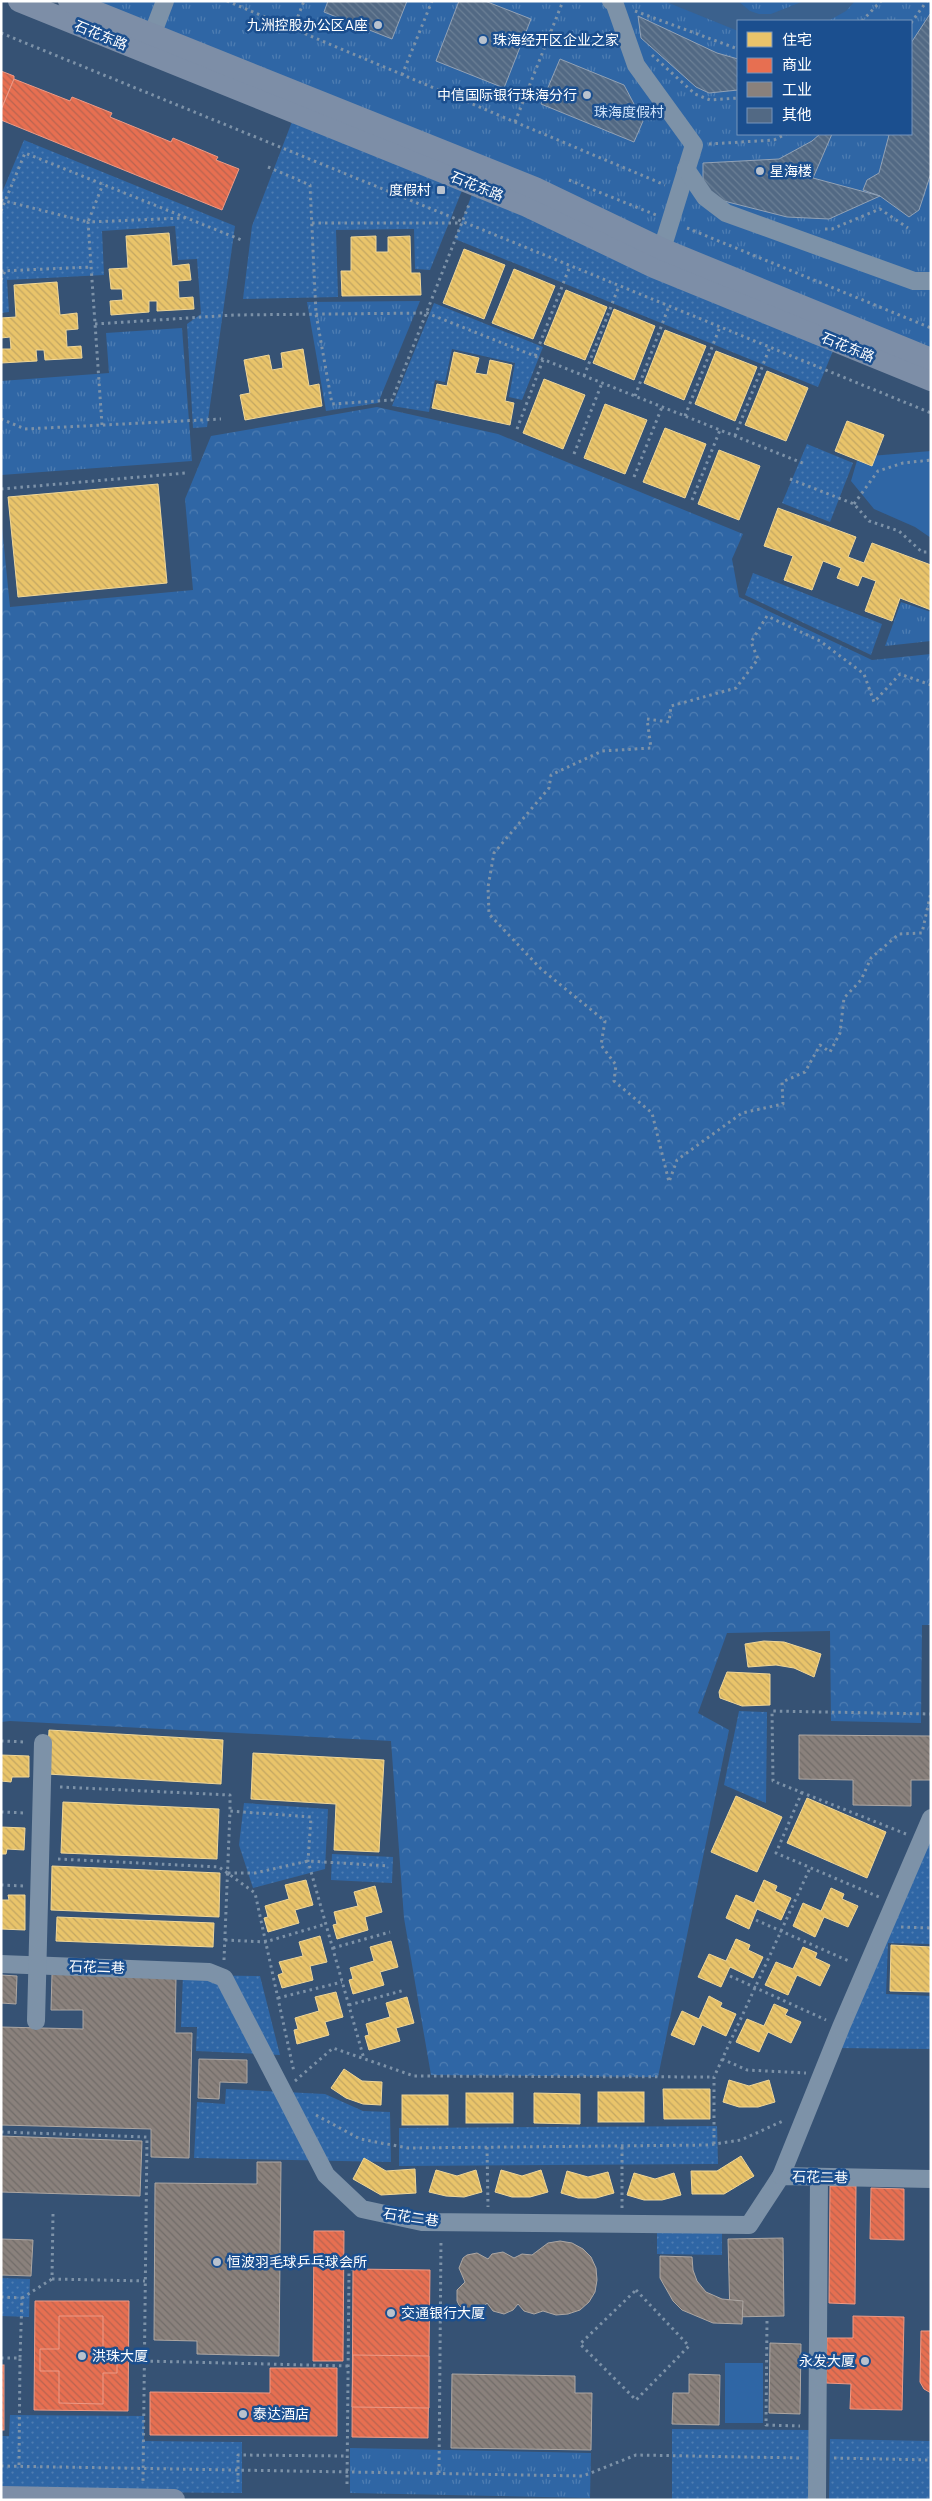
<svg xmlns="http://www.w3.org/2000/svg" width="932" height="2501" viewBox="0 0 932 2501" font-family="'DM Sans','Noto Sans SC',sans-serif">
<defs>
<pattern id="grass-dots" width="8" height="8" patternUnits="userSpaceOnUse" patternTransform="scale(1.25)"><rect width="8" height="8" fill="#2f66a5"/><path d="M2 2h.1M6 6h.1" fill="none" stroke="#4e7db2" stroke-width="1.8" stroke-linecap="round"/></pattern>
<pattern id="forest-crowns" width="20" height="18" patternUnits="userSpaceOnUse" patternTransform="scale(1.25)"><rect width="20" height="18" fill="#2f66a5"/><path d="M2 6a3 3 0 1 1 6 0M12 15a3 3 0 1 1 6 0" fill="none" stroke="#4e7db2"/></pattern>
<pattern id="park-tufts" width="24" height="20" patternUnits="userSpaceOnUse" patternTransform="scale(1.25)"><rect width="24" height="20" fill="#2f66a5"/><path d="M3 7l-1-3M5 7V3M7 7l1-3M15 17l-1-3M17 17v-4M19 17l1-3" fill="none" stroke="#4e7db2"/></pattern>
<pattern id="homes-back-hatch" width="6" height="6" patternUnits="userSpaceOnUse" patternTransform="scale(1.25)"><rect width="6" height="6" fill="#e9c46a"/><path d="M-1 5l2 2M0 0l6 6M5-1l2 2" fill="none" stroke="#c2a662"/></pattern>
<pattern id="shops-back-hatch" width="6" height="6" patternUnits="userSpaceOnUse" patternTransform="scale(1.25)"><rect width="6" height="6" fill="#e76f51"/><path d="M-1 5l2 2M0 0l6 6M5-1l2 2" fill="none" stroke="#b86450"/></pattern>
<pattern id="industry-back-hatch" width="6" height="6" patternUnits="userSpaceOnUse" patternTransform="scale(1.25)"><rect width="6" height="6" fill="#8a817c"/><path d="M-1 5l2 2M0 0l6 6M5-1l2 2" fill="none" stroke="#716c69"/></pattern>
<pattern id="building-back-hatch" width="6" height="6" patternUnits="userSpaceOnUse" patternTransform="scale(1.25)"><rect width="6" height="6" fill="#526984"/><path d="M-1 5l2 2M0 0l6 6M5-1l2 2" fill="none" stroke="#6c8096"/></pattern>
</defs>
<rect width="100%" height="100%" fill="#365274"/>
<g fill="url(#grass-dots)">
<path d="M293,119L463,188L430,270L415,269L414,229L336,230L338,297L243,299L252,226Z"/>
<path d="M24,140L235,226L207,427L193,428L187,324L201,314L197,259L178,260L175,226L102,231L104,275L7,280L9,312L1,313V195Z"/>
<path d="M474,189L835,346L818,387L455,239Z"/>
<path d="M434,303L543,347L522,400L509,397L515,363L452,349L445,382L435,380L429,412L392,406Z"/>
<path d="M807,444L853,463L830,522L782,503Z"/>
<path d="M753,573L882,624L871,655L745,595Z"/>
<path d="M739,1711L767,1712L766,1803L724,1785Z"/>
<path d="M244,1803L328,1809L325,1869L253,1888L239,1845Z"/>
<path d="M931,1838V1944L888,1943L886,1994L931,1996V2049L836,2048Z"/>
<path d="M332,1854L393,1857L392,1883L331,1880Z"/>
<path d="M183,1975L260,1976L280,2055L196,2051L197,2027H181Z"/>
<path d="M226,2089L325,2094L363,2111L390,2112L391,2162L194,2158L197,2102L225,2104Z"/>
<path d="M717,2126L718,2164L399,2166V2128Z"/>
<path d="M657,2228H722V2255L657,2254Z"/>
<path d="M1,2278L30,2279L29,2317L1,2316Z"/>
<path d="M10,2415L144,2416V2441L242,2442V2493L1,2491V2436H9Z"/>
<path d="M672,2429L811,2430V2500L672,2499Z"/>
<path d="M830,2439L931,2441V2500H829Z"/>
</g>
<path fill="url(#forest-crowns)" d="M377,407L498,434L743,534L732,559L739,597L872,660L931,654V1625H922L921,1723L831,1721L830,1631L727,1633L698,1713L729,1730L658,2077L431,2075L404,1918L391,1741L10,1721L1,1722V517L10,607L193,590L185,499L211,436Z"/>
<g fill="url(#park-tufts)" fill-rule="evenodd">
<path d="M70,1H931V358ZM738,21H911V134H738Z"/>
<path d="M420,301L378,403L326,411L307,302Z"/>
<path d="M182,328L192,461L1,475V381L109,373L106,333Z"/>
<path d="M901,602L931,612V641L885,646Z"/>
<path d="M350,2448L591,2453L590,2498L350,2493Z"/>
</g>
<g fill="#2f66a5">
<path d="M931,451V538L915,527L874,509L851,481L858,457Z"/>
<rect x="725" y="2363" width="38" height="60"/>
</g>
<path fill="#3b618d" d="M664,1H738L750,11L759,14H771L804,1H855L846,11L828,21H738V31Z"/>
<g fill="url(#homes-back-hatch)" stroke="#f0d697">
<path d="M169,233L172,266L189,264L191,280L178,281L179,298L193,297L194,309L157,311V301H149V312L111,315L110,301L123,300L122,289H111L109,269L128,268L126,236Z"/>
<path d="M376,236V252H388V237L410,236L411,273H420L421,295L342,296L341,271H351V237Z"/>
<path d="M464,249L505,265L484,319L443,303Z"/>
<path d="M514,269L555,286L533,339L492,323Z"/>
<path d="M57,282L60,315L77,313L78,329L66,330L67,347L81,346L82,358L45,360L44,350H36L37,361L1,363V349H11L10,337L1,338V318L16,317L14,285Z"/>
<path d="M566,290L607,307L585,360L544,344Z"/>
<path d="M614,309L655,326L634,380L593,363Z"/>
<path d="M665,330L706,346L684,400L644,383Z"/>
<path d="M303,349L309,386L319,384L322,406L245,420L240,395L250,393L244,360L269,355L272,370L283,368L281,353Z"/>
<path d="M716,351L757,367L735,421L695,404Z"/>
<path d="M454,352L479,358L475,373L487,375L490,360L512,365L505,401L514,403L510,425L432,408L437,384L447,386Z"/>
<path d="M767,371L808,388L786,441L745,425Z"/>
<path d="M544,379L585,395L563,449L523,433Z"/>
<path d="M605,404L647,420L625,474L584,458Z"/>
<path d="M847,421L884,435L872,466L835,451Z"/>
<path d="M665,428L706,444L685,498L643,482Z"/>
<path d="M719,450L760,466L739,520L698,504Z"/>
<path d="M158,484L167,583L18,597L8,497Z"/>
<path d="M778,508L856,537L848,557L864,563L872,543L931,565V610L900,598L892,621L865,611L876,581L862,576L858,586L837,578L841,568L823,561L812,590L784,580L793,556L764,546Z"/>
<path d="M764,1641L784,1642L821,1654L814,1677L794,1668L776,1665L748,1667L745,1644Z"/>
<path d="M727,1672L770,1674V1705L742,1706L720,1698L719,1692Z"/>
<path d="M49,1730L223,1740L221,1784L47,1774Z"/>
<path d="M253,1753L384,1760L379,1852L334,1850L336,1804L251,1799Z"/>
<path d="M1,1755L29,1756V1777H12L11,1782L1,1781Z"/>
<path d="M736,1796L782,1817L757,1872L711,1852Z"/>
<path d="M807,1798L886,1832L867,1878L787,1843Z"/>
<path d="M63,1802L219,1809L217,1859L61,1853Z"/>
<path d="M1,1827L25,1828L24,1850L7,1849L6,1854H1Z"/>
<path d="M52,1866L220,1873L219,1917L51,1910Z"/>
<path d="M306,1880L313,1905L295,1910L299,1923L268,1932L264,1918L268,1917L265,1906L289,1899L285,1885Z"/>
<path d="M764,1880L777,1886L775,1891L791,1898L781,1920L757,1909L749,1929L726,1918L736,1895L754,1903Z"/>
<path d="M375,1886L382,1912L365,1917L368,1930L337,1939L333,1925L337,1924L334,1912L358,1906L354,1892Z"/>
<path d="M831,1888L844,1894L842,1899L858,1906L848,1927L824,1917L815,1937L793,1926L803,1903L821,1911Z"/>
<path d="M8,1895H25V1930L1,1929V1900H9Z"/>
<path d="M57,1917L214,1923L213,1947L56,1941Z"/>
<path d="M320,1936L327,1962L310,1966L313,1980L282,1988L278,1975L283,1973L279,1962L303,1956L299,1942Z"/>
<path d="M736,1939L750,1945L748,1950L763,1957L753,1978L730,1967L721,1987L698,1977L709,1954L726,1961Z"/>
<path d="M391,1941L398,1967L380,1972L384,1985L353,1994L349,1980L353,1979L350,1968L374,1961L370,1947Z"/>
<path d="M891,1945L931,1947V1992L890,1991Z"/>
<path d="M803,1947L817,1953L815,1958L830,1965L820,1986L797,1975L788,1995L765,1985L776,1962L793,1969Z"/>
<path d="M336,1992L343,2017L325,2022L329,2035L297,2044L294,2030L298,2029L295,2018L319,2011L315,1997Z"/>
<path d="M709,1996L722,2003L720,2007L736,2014L726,2036L702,2025L694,2045L671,2035L682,2011L699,2019Z"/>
<path d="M407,1997L414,2023L396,2028L400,2041L369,2050L365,2036L369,2035L366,2024L390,2017L386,2003Z"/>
<path d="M774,2004L788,2010L785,2015L801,2022L791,2043L768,2032L759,2052L736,2042L747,2019L764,2026Z"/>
<path d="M344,2069L362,2081L382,2082L381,2105L363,2104L346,2098L331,2088Z"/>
<path d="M729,2080L749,2086L769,2080L775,2102L758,2107H739L723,2102Z"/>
<path d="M663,2089H710V2119H664Z"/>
<rect x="598" y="2092" width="46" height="30"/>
<rect x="466" y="2093" width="47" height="30"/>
<path d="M534,2093L580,2094V2124L534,2123Z"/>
<rect x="402" y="2095" width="46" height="30"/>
<path d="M741,2156L754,2176L724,2194H692L691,2171H717Z"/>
<path d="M364,2158L386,2171L415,2169L416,2193L381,2195L353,2179Z"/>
<path d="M436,2170L457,2176L476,2170L482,2192L464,2197L446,2196L429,2192Z"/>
<path d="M501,2170L522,2176L541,2170L548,2192L530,2197H512L495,2192Z"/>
<path d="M567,2171L588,2177L608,2172L614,2193L596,2198H578L561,2193Z"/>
<path d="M634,2173L655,2179L674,2173L681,2195L662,2200H644L627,2195Z"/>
</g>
<g fill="url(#shops-back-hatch)" stroke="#ee9a85">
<path d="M1,71L14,76V79L1,110Z"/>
<path d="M14,79L70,101L72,97L112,113L110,117L171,142L173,138L218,157L216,160L239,169L222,210L1,120V110Z"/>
<path d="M830,2186H856L855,2304L829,2303Z"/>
<path d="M871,2188L904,2189V2240L870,2239Z"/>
<path d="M314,2231H344L343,2361H313Z"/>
<path d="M353,2269L430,2270L428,2438L352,2437Z"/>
<path d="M35,2301H129L128,2411L34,2410Z"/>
<path d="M59,2316H103V2352L117,2351V2373H103V2404L59,2403V2371H40V2349H59Z"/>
<path d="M853,2316L904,2317L902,2410L850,2409L851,2384L826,2383L827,2338H853Z"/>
<path d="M921,2331H931V2393L924,2389L920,2382Z"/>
<path d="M353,2355L429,2356V2408L352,2407Z"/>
<rect x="1" y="2365" width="3" height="65"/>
<path d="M270,2368H337V2436L150,2435V2392L270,2393Z"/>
</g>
<g fill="url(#industry-back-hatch)" stroke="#ada7a3">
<path d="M799,1735L931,1736V1780H911V1806L853,1805V1780L799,1779Z"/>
<path d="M52,1974L176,1978L175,2033H192L189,2158L151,2157V2129L1,2125V2027L83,2029V2010H51Z"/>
<path d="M1,1975L17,1976L16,2004L1,2003V2008Z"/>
<path d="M199,2059L247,2060V2083L220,2082L219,2099L198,2098Z"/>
<path d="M1,2136L142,2141L140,2196L1,2192Z"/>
<path d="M257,2162H281L279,2356L197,2354V2341L154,2340L155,2183L257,2184Z"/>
<path d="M783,2238L784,2316L730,2317L728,2239Z"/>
<path d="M1,2239L33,2240L31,2276L1,2275Z"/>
<path d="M560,2241L572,2243L583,2249L591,2257L596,2268L597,2280L595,2292L589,2302L580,2310L568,2314L556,2315L543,2311L534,2314L524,2311L518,2304L513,2310L504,2314L493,2311L487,2303L483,2308L473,2312L463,2309L459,2305L457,2301V2290L465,2282L459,2268L463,2258L467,2255L477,2253L488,2259L492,2254L503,2252L514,2258L522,2254L532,2255L548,2243Z"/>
<path d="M660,2256L692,2257L693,2270L697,2281L706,2292L722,2299L743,2301L742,2324L713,2323L682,2310L673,2301L660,2278Z"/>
<path d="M770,2343L801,2344L800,2414L769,2413Z"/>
<path d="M452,2374L575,2376V2393H592L591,2450L451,2448Z"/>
<path d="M689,2374L720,2375L719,2425L672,2424L673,2393H689Z"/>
</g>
<g fill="url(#building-back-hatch)" stroke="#92a2b6">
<path d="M328,1H407L392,39L324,12Z"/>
<path d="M459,1H485L531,19L504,88L436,61Z"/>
<path d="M930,14L931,173L919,210L909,217L880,196L863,190L867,180L879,173L889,135L881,134H911V43Z"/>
<path d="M638,16L717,53L738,59V90L709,93L696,87L641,38Z"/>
<path d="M560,59L624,85L643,121L634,142L541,104Z"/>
<path d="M820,134H832L813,178L880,196L829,219L787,217L716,199L703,183V163L779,159L812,141Z"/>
</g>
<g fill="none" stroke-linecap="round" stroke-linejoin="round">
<g stroke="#7d92a8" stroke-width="3" stroke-dasharray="2.5 4" stroke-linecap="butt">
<path d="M227,1L665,185"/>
<path d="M635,11L738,49"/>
<path d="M862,21L881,1"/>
<path d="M911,23L927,1"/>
<path d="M293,29L304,1"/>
<path d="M1,33L931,413"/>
<path d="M652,55L695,94L710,100L738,98"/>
<path d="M402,75L432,1"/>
<path d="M515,122L563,1"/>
<path d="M709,144L774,140L786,134"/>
<path d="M268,167L310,185L316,314L332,404L392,400L470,202"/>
<path d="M569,180L656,215"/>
<path d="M1,200L88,222L103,184"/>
<path d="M1,211L25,153L244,241"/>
<path d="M312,223H459"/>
<path d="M687,228L931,328"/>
<path d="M825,229H832L880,209L908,228"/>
<path d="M1,271L91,267"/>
<path d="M1,280L5,271"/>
<path d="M95,324L234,315L427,313L805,464"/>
<path d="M535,356L570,266"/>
<path d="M584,376L619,286"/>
<path d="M635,396L669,306"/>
<path d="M685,416L720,327"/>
<path d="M1,419L25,429L221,419"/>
<path d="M102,425L88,222L185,218"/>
<path d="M517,429L543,360"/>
<path d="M735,436L770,347"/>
<path d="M574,454L602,383"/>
<path d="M634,477L662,407"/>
<path d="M790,479L854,504L869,521L899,531L922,552H931"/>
<path d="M1,489L186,473"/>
<path d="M692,500L720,430"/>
<path d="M854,504L878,471L903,463L931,460"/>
<path d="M931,685L900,674L874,702L864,674L820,641L767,616L751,642L758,659L736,688L671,706L669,722L647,719L651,748L602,751L551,775L549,788L494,853L488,887L489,914L541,969L605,1021L601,1045L616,1065L614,1081L652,1113L669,1182L677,1160L742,1113L783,1104L782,1082L805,1072L820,1045L830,1052L840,1033L844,998L861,980L871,958L899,934L922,933L931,892"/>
<path d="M1,1741L26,1742"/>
<path d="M60,1787L230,1795V1811"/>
<path d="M802,1792L776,1853L879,1897"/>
<path d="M1,1812L26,1813"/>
<path d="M906,1834L773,1781L772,1711L931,1714"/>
<path d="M58,1859L219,1867L255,1893L294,2072"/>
<path d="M228,1873H255L308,1861L389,1866"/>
<path d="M1,1885L24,1886"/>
<path d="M756,1920L851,1962"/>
<path d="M901,1927L931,1928"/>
<path d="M225,1940L265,1942L326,1924"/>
<path d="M333,1948L390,1932"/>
<path d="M224,1960L230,1811L311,1817L308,1861L364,2059"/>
<path d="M730,1976L826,2020"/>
<path d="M278,1998L342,1982"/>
<path d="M349,2005L405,1990"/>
<path d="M722,2059L747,2070L806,2073"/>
<path d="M295,2081L333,2048L414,2076L714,2077"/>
<path d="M316,2115L360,2139L408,2148L708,2145L741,2140L785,2120"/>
<path d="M1,2132L147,2137L143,2481"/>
<path d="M714,2144V2077L810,1868"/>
<path d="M487,2147L488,2207"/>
<path d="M622,2208V2145"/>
<path d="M53,2214L52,2279L145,2281"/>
<path d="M636,2290L689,2346L636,2400L580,2344Z"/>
<path d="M1,2297L22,2298L20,2358"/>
<path d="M22,2298L52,2279"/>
<path d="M767,2321L766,2425L800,2426"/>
<path d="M1,2358H20L19,2466"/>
<path d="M144,2361L348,2366"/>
<path d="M834,2458L931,2460"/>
<path d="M1,2466L583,2476L636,2455L800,2458"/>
<path d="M439,2473L441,2239"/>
<path d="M238,2482V2455L347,2456"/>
<path d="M347,2484L349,2272L361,2257"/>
</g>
<g stroke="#7d92a8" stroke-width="18">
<path d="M611,1L614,2L636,65L694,145L662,249"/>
<path d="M152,35L165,1"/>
<path d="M686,169L705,197L726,213L914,281H931"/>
<path d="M1,1964L209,1972L224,1978L326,2175L362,2209L422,2222L749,2225L781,2176L931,2179"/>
<path d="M36,2021L43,1743"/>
<path d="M781,2176L841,2027L931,1818"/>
<path d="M817,2500L819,2177"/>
</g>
<g stroke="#7d8ea7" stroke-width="22">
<path d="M19,1L527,206L654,267L931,380"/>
<path d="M69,1L535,188L662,249L931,359"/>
<path d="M1,2497L174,2500"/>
</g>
</g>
<g fill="#b9c2ce" stroke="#1b4f8f" stroke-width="2">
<circle cx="378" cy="25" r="5"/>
<circle cx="483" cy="40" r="5"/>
<circle cx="587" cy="95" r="5"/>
<circle cx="760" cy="171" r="5"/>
<rect x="436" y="185" width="10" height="10" rx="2.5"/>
<circle cx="217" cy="2262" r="5"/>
<circle cx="391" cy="2313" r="5"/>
<circle cx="82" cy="2356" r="5"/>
<circle cx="865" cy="2361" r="5"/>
<circle cx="243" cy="2414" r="5"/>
</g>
<g text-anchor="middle" stroke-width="5" stroke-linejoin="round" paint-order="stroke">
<g font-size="14" fill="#fff" stroke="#1b4f8f" text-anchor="start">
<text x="368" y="30" text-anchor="end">九洲控股办公区A座</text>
<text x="493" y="45">珠海经开区企业之家</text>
<text x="577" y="100" text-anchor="end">中信国际银行珠海分行</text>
<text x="770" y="176">星海楼</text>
<text x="431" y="195" text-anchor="end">度假村</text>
<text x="227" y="2267">恒波羽毛球乒乓球会所</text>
<text x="401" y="2318">交通银行大厦</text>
<text x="92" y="2361">洪珠大厦</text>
<text x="855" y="2366" text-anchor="end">永发大厦</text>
<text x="253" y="2419">泰达酒店</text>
</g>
<g font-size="14" fill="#fff" stroke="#1b4f8f">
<text transform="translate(101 35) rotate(22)" y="5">石花东路</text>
<text transform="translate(477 186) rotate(22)" y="5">石花东路</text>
<text transform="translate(848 347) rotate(22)" y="5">石花东路</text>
<text transform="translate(97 1967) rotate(2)" y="5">石花二巷</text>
<text transform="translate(820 2177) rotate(1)" y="5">石花二巷</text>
<text transform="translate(411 2217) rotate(8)" y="5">石花二巷</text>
</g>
<g font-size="14" fill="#cfe3fa" stroke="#1b4f8f">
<text x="629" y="117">珠海度假村</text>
</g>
</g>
<rect width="932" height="2501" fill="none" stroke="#ffffff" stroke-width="5"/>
<rect x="737" y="20" width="175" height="115" fill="#1b4f8f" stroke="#7695bc"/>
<rect x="747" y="32" width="25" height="15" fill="#e9c46a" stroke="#7695bc"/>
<text x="782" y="45" font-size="15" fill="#ffffff">住宅</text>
<rect x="747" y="58" width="25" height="15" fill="#e76f51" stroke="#7695bc"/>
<text x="782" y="70" font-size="15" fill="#ffffff">商业</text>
<rect x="747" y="82" width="25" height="15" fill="#8a817c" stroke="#7695bc"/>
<text x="782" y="95" font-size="15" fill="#ffffff">工业</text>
<rect x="747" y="108" width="25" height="15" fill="#526984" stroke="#7695bc"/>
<text x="782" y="120" font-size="15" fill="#ffffff">其他</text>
</svg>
